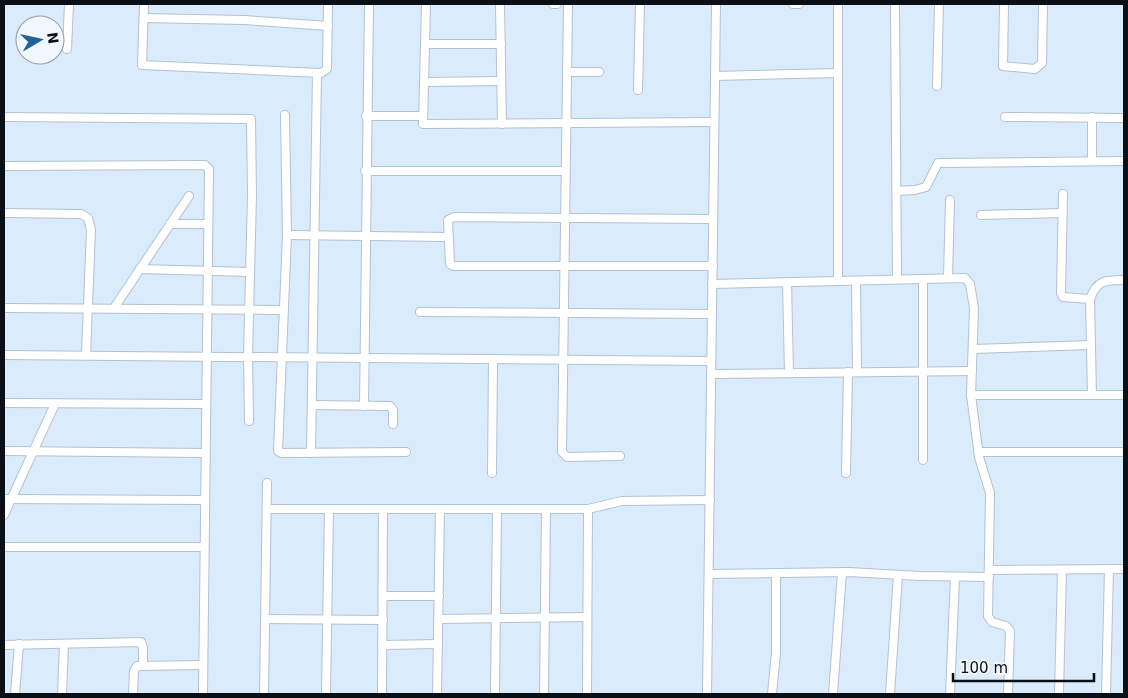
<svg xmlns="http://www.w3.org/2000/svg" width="1128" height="698" viewBox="0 0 1128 698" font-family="'DejaVu Sans',sans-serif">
<rect width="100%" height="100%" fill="#daebfb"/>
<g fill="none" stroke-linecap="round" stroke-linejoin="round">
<defs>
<g id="minor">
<path d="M144,4L142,65L321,73L327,69L328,4"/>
<path d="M426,4L423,124L714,122"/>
<path d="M500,4L502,124"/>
<path d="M553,4H557"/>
<path d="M568,4L562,452L567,457L620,456"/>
<path d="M793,4H799"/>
<path d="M895,4L897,279"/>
<path d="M1004,4L1003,66L1035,69L1042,63L1043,4"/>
<path d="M144,18L244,20L328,26"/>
<path d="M425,44H501"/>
<path d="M67,49L69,4"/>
<path d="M567,72H599"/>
<path d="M715,76L838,73"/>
<path d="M424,82L501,81"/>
<path d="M937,86L939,4"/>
<path d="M638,90L640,4"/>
<path d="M285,115L287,235L278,451L281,453L406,452"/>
<path d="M366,116H423"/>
<path d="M4,117L251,119L252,195L248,356L249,421"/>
<path d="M1005,117L1124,118"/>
<path d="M1092,117V161"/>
<path d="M4,166L205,165L209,169L203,694"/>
<path d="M365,171H565"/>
<path d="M897,191L915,190L926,187L938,163L1124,161"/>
<path d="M1063,194L1061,293L1063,297L1090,299"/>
<path d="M4,213L81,214L88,218L91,230L86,355"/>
<path d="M981,215L1063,213"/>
<path d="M170,224H208"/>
<path d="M287,235L448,237"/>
<path d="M713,266H453L450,264L448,220L454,217L713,219"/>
<path d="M140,269L250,272"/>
<path d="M948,278L950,200"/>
<path d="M923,279V460"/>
<path d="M838,281V4"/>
<path d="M856,281L857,372"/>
<path d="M787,282L789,373"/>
<path d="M712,284L965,278L970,284L974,308L971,395L979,457L990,493L988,616L992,622L1006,626L1010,631L1008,694"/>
<path d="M4,308L283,310"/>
<path d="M114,308L189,196"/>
<path d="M420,312L712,314"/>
<path d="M973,349L1091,345"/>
<path d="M4,355L711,361"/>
<path d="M711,374L972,371"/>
<path d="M971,395H1124"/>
<path d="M1092,395L1090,299C1097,280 1105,280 1124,280"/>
<path d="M4,403L206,404"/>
<path d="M312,405L390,406L393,410V424"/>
<path d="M364,406L369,4"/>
<path d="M4,451L205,453"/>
<path d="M978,452H1124"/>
<path d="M311,453L317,73"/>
<path d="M492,473L493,359"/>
<path d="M846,473L848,372"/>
<path d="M4,499L204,500"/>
<path d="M267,509H588L622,501L710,500"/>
<path d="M4,515L55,404"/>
<path d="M4,547H204"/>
<path d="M989,570L1124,569"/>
<path d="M709,574L849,572L920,576L989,577"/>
<path d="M383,596H439"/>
<path d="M265,619L383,620"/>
<path d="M439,619L587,617"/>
<path d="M4,645L141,642L143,648V665"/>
<path d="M382,645L438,644"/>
<path d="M15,694L19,644"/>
<path d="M62,694L64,644"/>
<path d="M133,694L134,671L137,666L203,665"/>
<path d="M264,694L267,483"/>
<path d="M326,694L329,509"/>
<path d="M382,694L383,509"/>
<path d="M437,694L440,509"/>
<path d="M495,694L497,509"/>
<path d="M544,694L546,509"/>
<path d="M587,694L588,509"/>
<path d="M707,694L716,4"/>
<path d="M772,694L776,653V574"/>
<path d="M833,694L842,572"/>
<path d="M890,694L898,575"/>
<path d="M950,694L955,577"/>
<path d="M1059,694L1062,570"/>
<path d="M1106,694L1109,569"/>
</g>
</defs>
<use href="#minor" stroke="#b2c2d2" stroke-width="10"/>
<use href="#minor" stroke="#fff" stroke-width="8"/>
</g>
<rect width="1128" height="698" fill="none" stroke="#0a1015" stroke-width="10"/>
<g transform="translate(40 40) rotate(81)"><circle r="24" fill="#f0f7fd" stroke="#949ba0"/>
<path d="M0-4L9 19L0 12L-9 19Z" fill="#216398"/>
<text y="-8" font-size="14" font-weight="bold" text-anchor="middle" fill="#0a1015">N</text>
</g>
<path d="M953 673v8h141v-8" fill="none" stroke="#0a1015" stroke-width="2.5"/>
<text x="960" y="673" font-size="15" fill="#0a1015" stroke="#f0f7fd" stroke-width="4" paint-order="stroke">100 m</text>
</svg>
